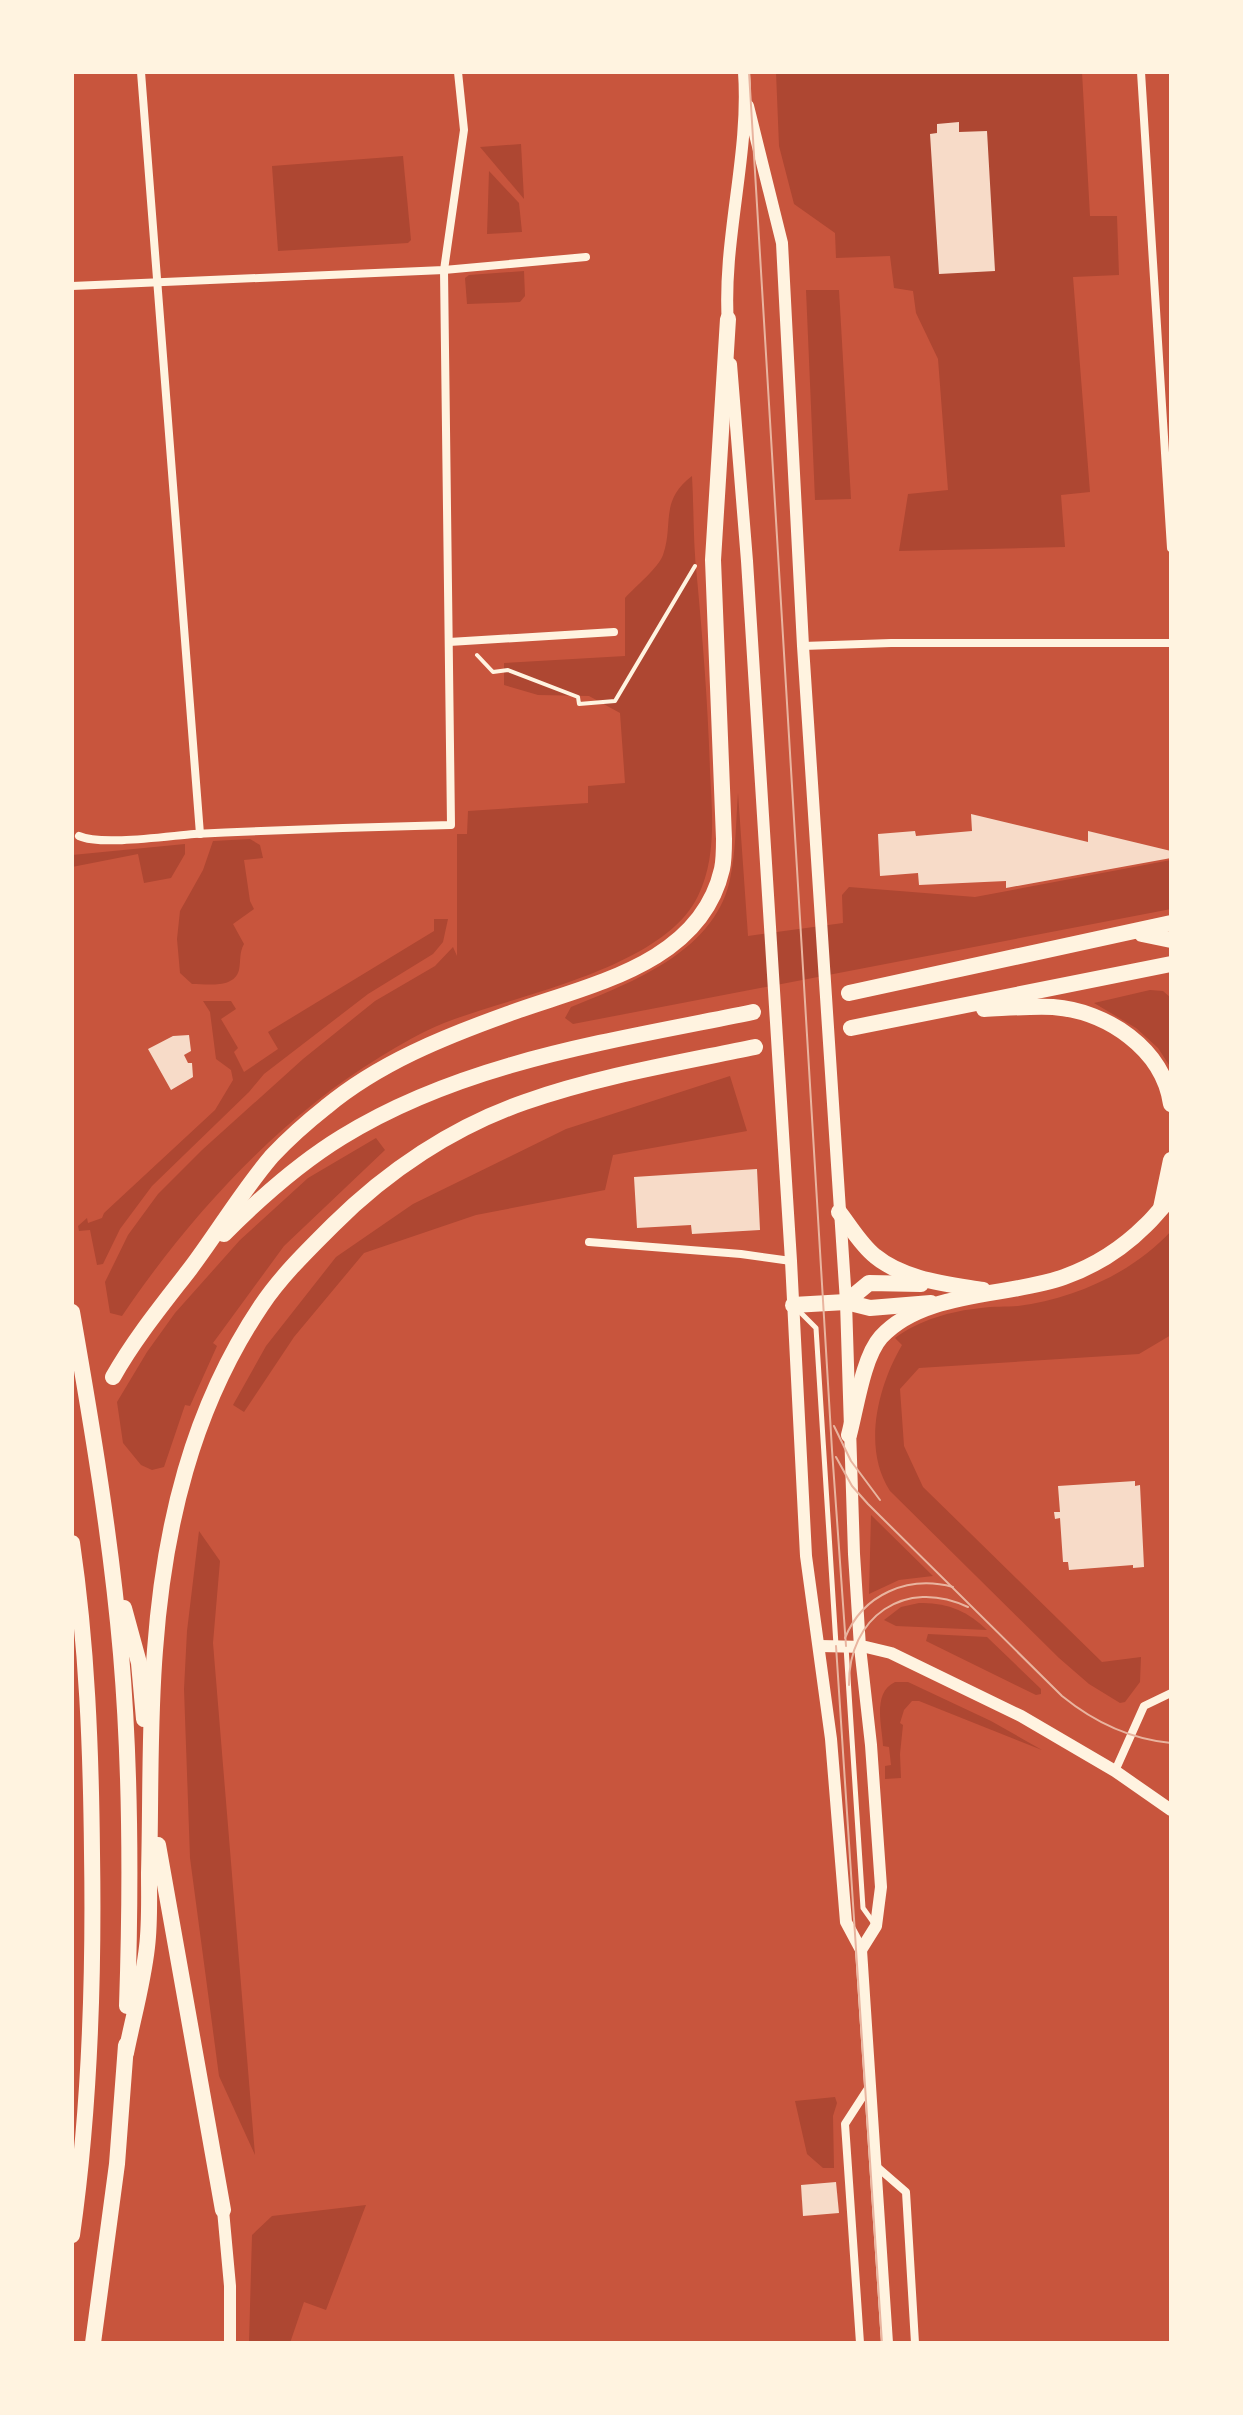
<svg xmlns="http://www.w3.org/2000/svg" width="1243" height="2415" viewBox="0 0 1243 2415" font-family="Ubuntu,sans-serif">
<rect width="100%" height="100%" fill="#c8553d"/>
<g fill="#ae4732">
<path d="M776,72H1082L1090,216H1117L1119,275L1073,277L1090,492L1061,495L1065,547L899,551L908,494L948,490L938,359L916,313L913,291L894,288L890,256L836,258L835,233L794,204L779,146Z"/>
<path d="M521,144L524,199L480,147Z"/>
<path d="M403,156L411,240L408,243L278,251L272,166Z"/>
<path d="M489,171L519,203L522,232L487,234Z"/>
<path d="M524,271L525,296L520,302L467,304L465,278L469,275Z"/>
<path d="M806,290H839L851,499L815,500Z"/>
<path d="M692,476C694,510 693,544 697,578C703,643 708,705 710,771C712,812 717,857 698,896C663,969 515,995 444,1023C422,1032 401,1044 380,1057C279,1118 188,1218 122,1316L110,1313L105,1282L128,1235L158,1194L202,1150L303,1059L375,1001L435,966L453,947L457,956V834H467L468,811L588,803V786L625,783L620,713L589,696L538,695L504,685V663L625,656V598C635,587 659,567 663,555C674,524 659,501 692,476Z"/>
<path d="M738,793L748,936L843,923L842,895L849,887L975,897L1171,860V909L573,1024L565,1018L571,1007C633,982 719,950 731,874C736,848 736,820 738,793Z"/>
<path d="M250,839L260,845L263,858L244,860L250,901L254,909L233,924L244,944C239,953 241,960 239,970C234,989 207,984 192,984L180,973L177,939L180,911L203,870L213,841Z"/>
<path d="M185,844V854L171,878L144,883L138,854L72,867V855Z"/>
<path d="M434,919H448L443,942L433,954L368,994L264,1074L249,1092L152,1186L120,1229L103,1264L97,1265L90,1230L79,1231L78,1226L87,1218L88,1223L102,1218L104,1213L215,1110L233,1080L231,1070L216,1059L210,1012L203,1001H231L236,1009L221,1019L238,1048L234,1052L244,1072L278,1049L268,1032L434,931Z"/>
<path d="M1150,990L1163,991L1171,998V1068L1158,1048L1136,1028L1094,1003Z"/>
<path d="M730,1076L747,1131L613,1155L605,1190L476,1215L364,1253L294,1337L244,1412L233,1405L266,1346L336,1257L413,1204L566,1129Z"/>
<path d="M376,1138L385,1150L284,1246L213,1343L217,1346L190,1406L185,1405L164,1467L152,1470L141,1465L123,1443L117,1402L147,1352L175,1313L240,1240L308,1178Z"/>
<path d="M1171,1231V1335L1139,1354L919,1368L900,1389L904,1446L923,1487L1102,1662L1141,1657L1140,1682L1125,1702L1120,1703L1089,1684L1059,1658L890,1491C862,1448 878,1386 902,1345L895,1338C919,1320 951,1311 981,1308C993,1306 1006,1307 1018,1306C1073,1299 1133,1273 1171,1231Z"/>
<path d="M871,1515L933,1576L899,1580L869,1594Z"/>
<path d="M199,1531L220,1561L213,1643L255,2155L219,2076L190,1858L184,1689L187,1631Z"/>
<path d="M919,1603C946,1602 968,1611 987,1630L896,1626L884,1620L901,1607Z"/>
<path d="M928,1634L987,1637L1041,1689V1694L1036,1695L926,1641Z"/>
<path d="M895,1682H908L991,1721L1042,1750L919,1701H912L904,1710L900,1723L903,1725L900,1754L901,1778L885,1779V1766L891,1765L889,1747L883,1746C882,1725 872,1693 895,1682Z"/>
<path d="M835,2097L837,2103L833,2116L834,2168H823L807,2154L795,2101Z"/>
<path d="M366,2205L326,2310L304,2302L290,2343H249L252,2235L272,2216Z"/>
</g>
<g fill="#f7dbc8">
<path d="M959,122V132L987,131L995,271L939,274L930,134L937,133V124Z"/>
<path d="M971,814L1088,842V831L1171,851V858L1006,888V881L919,885L918,873L880,876L878,834L915,831L916,836L972,831Z"/>
<path d="M189,1035L191,1051L184,1055L188,1063H192L193,1077L171,1090L148,1049L173,1036Z"/>
<path d="M757,1169L760,1230L692,1234L691,1225L637,1228L634,1177Z"/>
<path d="M1135,1481V1486L1140,1485L1144,1567L1133,1568V1565L1069,1570L1068,1562H1063L1060,1518L1055,1519L1054,1512H1060L1058,1486Z"/>
<path d="M836,2182L839,2213L803,2216L801,2185Z"/>
</g>
<g fill="none" stroke-linecap="round" stroke-linejoin="round">
<path stroke="#fff3e0" stroke-width="4" d="M477,655L493,672L508,670L578,697L579,704L615,701L695,566"/>
<g stroke="#fff3e0" stroke-width="5">
<path d="M796,1308L816,1328L836,1645"/>
<path d="M846,1647L863,1908L873,1922"/>
</g>
<g stroke="#fff3e0" stroke-width="8">
<path d="M141,72L200,834"/>
<path d="M1141,72L1171,548"/>
<path d="M72,286L444,270L586,257"/>
<path d="M449,642L614,632"/>
<path d="M803,646L891,643H1171"/>
<path d="M79,836C101,846 168,836 194,834C280,830 365,827 451,825L444,270L464,130L458,72"/>
<path d="M589,1242L741,1254L791,1261"/>
<path d="M1115,1771L1144,1706L1171,1693"/>
<path d="M876,2166L906,2192L915,2343"/>
<path d="M860,2343L845,2124L869,2087"/>
</g>
<g stroke="#fff3e0" stroke-width="12">
<path d="M748,106L782,243L803,646L846,1302L854,1554L860,1647L871,1745L881,1887L876,1926L861,1950"/>
<path d="M728,325C722,240 750,156 744,72"/>
<path d="M731,364L747,561L791,1261L806,1556L831,1739L846,1922L861,1950L887,2343"/>
<path d="M820,1646L866,1647L891,1653L1021,1716L1115,1771L1171,1810"/>
<path d="M223,2210L230,2286V2343"/>
</g>
<g stroke="#fff3e0" stroke-width="16">
<path d="M1142,934L1171,940"/>
<path d="M849,993L1171,923"/>
<path d="M984,1009C1007,1008 1030,1006 1053,1007C1107,1011 1163,1049 1171,1104"/>
<path d="M851,1028L1171,964"/>
<path d="M1161,1208L1171,1160"/>
<path d="M839,1212C850,1226 861,1245 875,1256C904,1280 947,1284 983,1290"/>
<path d="M224,1234C260,1198 298,1164 342,1137C465,1061 613,1041 753,1012"/>
<path d="M846,1302L869,1283L921,1284"/>
<path d="M793,1305L846,1302L870,1308L931,1303"/>
<path d="M72,1312C92,1426 111,1539 121,1654C131,1771 131,1889 127,2006"/>
<path d="M113,1377C135,1338 163,1304 190,1269C218,1232 242,1191 272,1156C288,1139 307,1122 326,1107C379,1063 444,1037 508,1014C586,985 700,966 722,869C724,860 724,849 724,839L713,560L728,319"/>
<path d="M849,1435C856,1409 863,1357 881,1337C924,1290 1009,1297 1064,1277C1095,1266 1123,1248 1146,1225C1155,1217 1161,1207 1171,1199"/>
<path d="M72,1543C87,1645 91,1749 92,1853C94,1980 90,2109 72,2235"/>
<path d="M124,1608L139,1663L144,1719"/>
<path d="M158,1845L223,2210"/>
<path d="M126,2053C133,2018 143,1983 147,1947C150,1923 149,1897 149,1873C151,1799 149,1724 155,1650C164,1527 192,1409 261,1306C281,1276 308,1250 333,1225C387,1171 453,1127 525,1102C599,1076 678,1063 755,1047"/>
<path d="M93,2343L117,2164L126,2045"/>
</g>
<g stroke="#e9b49f" stroke-width="2">
<path d="M749,72L832,1450L846,1646"/>
<path d="M834,1426L851,1461L880,1500"/>
<path d="M836,1457L852,1486L868,1504L1062,1696C1094,1722 1129,1739 1171,1743"/>
<path d="M845,1638C863,1594 908,1575 953,1587"/>
<path d="M836,1646L882,2343"/>
<path d="M849,1685C848,1617 905,1577 968,1607"/>
</g>
</g>
<rect width="1243" height="2415" fill="none" stroke="#fff3e0" stroke-width="148"/>
</svg>
